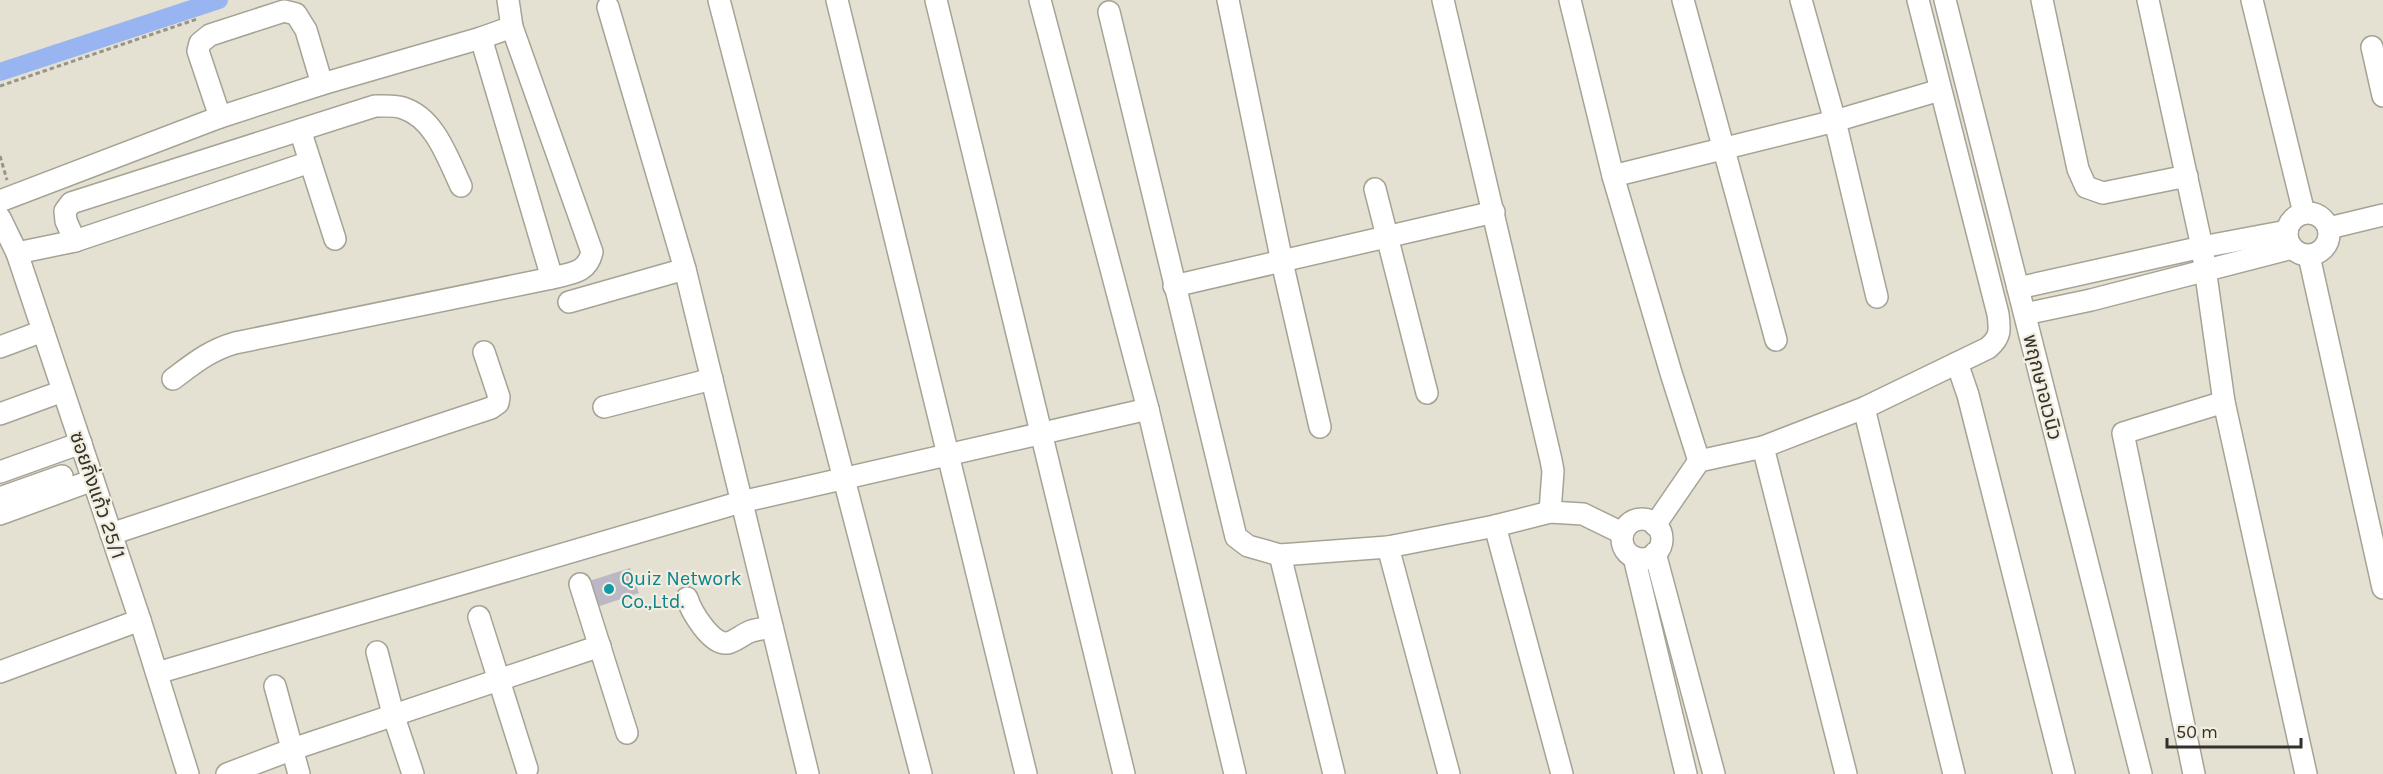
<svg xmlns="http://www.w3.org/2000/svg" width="2383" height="774" viewBox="0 0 2383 774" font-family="Karla,'Noto Sans Thai',sans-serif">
<rect width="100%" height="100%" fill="#e4e0d2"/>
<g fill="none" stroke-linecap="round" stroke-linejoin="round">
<path stroke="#98b5f2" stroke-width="18" d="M0,72L219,0"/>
</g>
<path fill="#bbb7c5" d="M630,568L639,593L588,610L580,584Z"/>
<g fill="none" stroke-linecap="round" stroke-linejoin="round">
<defs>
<g id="minor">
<path d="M719,0L921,774"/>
<path d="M837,0L1026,774"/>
<path d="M936,0L1124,774"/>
<path d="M1040,0L1148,409L1235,774"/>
<path d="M1228,0L1282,262L1320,427"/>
<path d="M1443,0L1551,460L1553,471L1550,512"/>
<path d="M1570,0L1613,176L1671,373L1699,461"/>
<path d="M1683,0L1776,340"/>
<path d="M1801,0L1835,121L1877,297"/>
<path d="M1945,0L2141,774"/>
<path d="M2042,0L2078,169L2086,187L2103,193L2187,176"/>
<path d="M2148,0L2202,247L2224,402L2123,433L2194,774"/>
<path d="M2252,0L2304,213"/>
<path d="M608,7L685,269L808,774"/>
<path d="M1109,12L1236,537L1248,546L1280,555L1388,547L1495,526L1550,512L1583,514L1622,533"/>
<path d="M512,27L481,38L552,278"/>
<path d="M2372,47L2383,96"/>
<path d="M220,117L198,51L200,43L210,35L284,11L296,14L306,30L322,84"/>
<path d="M300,130L335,239"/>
<path d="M1613,176L1835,121L1940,90"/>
<path d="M1375,189L1427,393"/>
<path d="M0,201L220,117L322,84L481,38"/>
<circle cx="2308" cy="234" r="21"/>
<path d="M0,218L17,253L140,620L188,774"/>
<path d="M2329,228L2383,215"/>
<path d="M75,241L66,221L65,211L71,203L375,106C383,106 395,105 403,108C435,118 448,159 461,186"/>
<path d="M17,253L75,241L310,162"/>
<path d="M2309,256L2383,588"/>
<path d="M1174,286L1494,212"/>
<path d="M2018,288L2202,247L2287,231"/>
<path d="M569,302L685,269"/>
<path d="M2025,314L2091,300L2292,248"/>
<path d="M0,347L43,331"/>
<path d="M1957,363L1968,395L2064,774"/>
<path d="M173,379C193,364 210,350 235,343L552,278C570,273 587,274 592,252L512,27L508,0"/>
<path d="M2224,402L2306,774"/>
<path d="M604,407L712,379"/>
<path d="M1864,408L1954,774"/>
<path d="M0,414L63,391"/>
<path d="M1763,447L1846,774"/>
<path d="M0,472L81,443"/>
<path d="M0,498L62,476"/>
<path d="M0,514L93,480"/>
<circle cx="1642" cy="539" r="20"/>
<path d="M1655,525L1699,461L1763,447L1864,408L1988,348C2001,337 2000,330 1998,314L1918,0"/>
<path d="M1495,526L1562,774"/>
<path d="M111,534L491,408L498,403L499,397L484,352"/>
<path d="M1388,547L1449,774"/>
<path d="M1655,553L1714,774"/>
<path d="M1280,555L1334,774"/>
<path d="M1634,557L1686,774"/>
<path d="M580,584L627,733"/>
<path d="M687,598C691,611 711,645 727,643C734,642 742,635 749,632C756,629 764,629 772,627"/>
<path d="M479,617L527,769"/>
<path d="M377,652L393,714L413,774"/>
<path d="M0,672L140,620"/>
<path d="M157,673L741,502L1148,409"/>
<path d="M275,686L299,774"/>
<path d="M227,774L293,749L600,646"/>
</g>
</defs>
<use href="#minor" stroke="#a6a395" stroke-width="24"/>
<g stroke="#979489" stroke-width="3" stroke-dasharray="4.5 3" stroke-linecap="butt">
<path d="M0,86L197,19"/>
<path d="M0,156L7,180"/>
</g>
<use href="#minor" stroke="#fff" stroke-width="21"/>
</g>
<circle fill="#0f9aa8" stroke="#f1eddf" stroke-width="2" cx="609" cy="589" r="6"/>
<g text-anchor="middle" stroke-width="4.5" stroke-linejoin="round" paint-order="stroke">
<g font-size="20" fill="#33312c" stroke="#f1eddf">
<text transform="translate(2043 387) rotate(76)" y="7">พฤกษาอเวนิว</text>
<text transform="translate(98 495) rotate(71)" y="7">ซอยกิ่งแก้ว 25/1</text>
</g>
<g font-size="20" fill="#0d838f" stroke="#f1eddf" text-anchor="start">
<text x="621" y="585">Quiz Network<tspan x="621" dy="23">Co.,Ltd.</tspan></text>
</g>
</g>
<path d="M2167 738v9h134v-9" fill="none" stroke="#33312c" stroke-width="3"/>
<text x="2176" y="738" font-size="18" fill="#33312c" stroke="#f1eddf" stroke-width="4.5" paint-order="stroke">50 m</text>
</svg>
